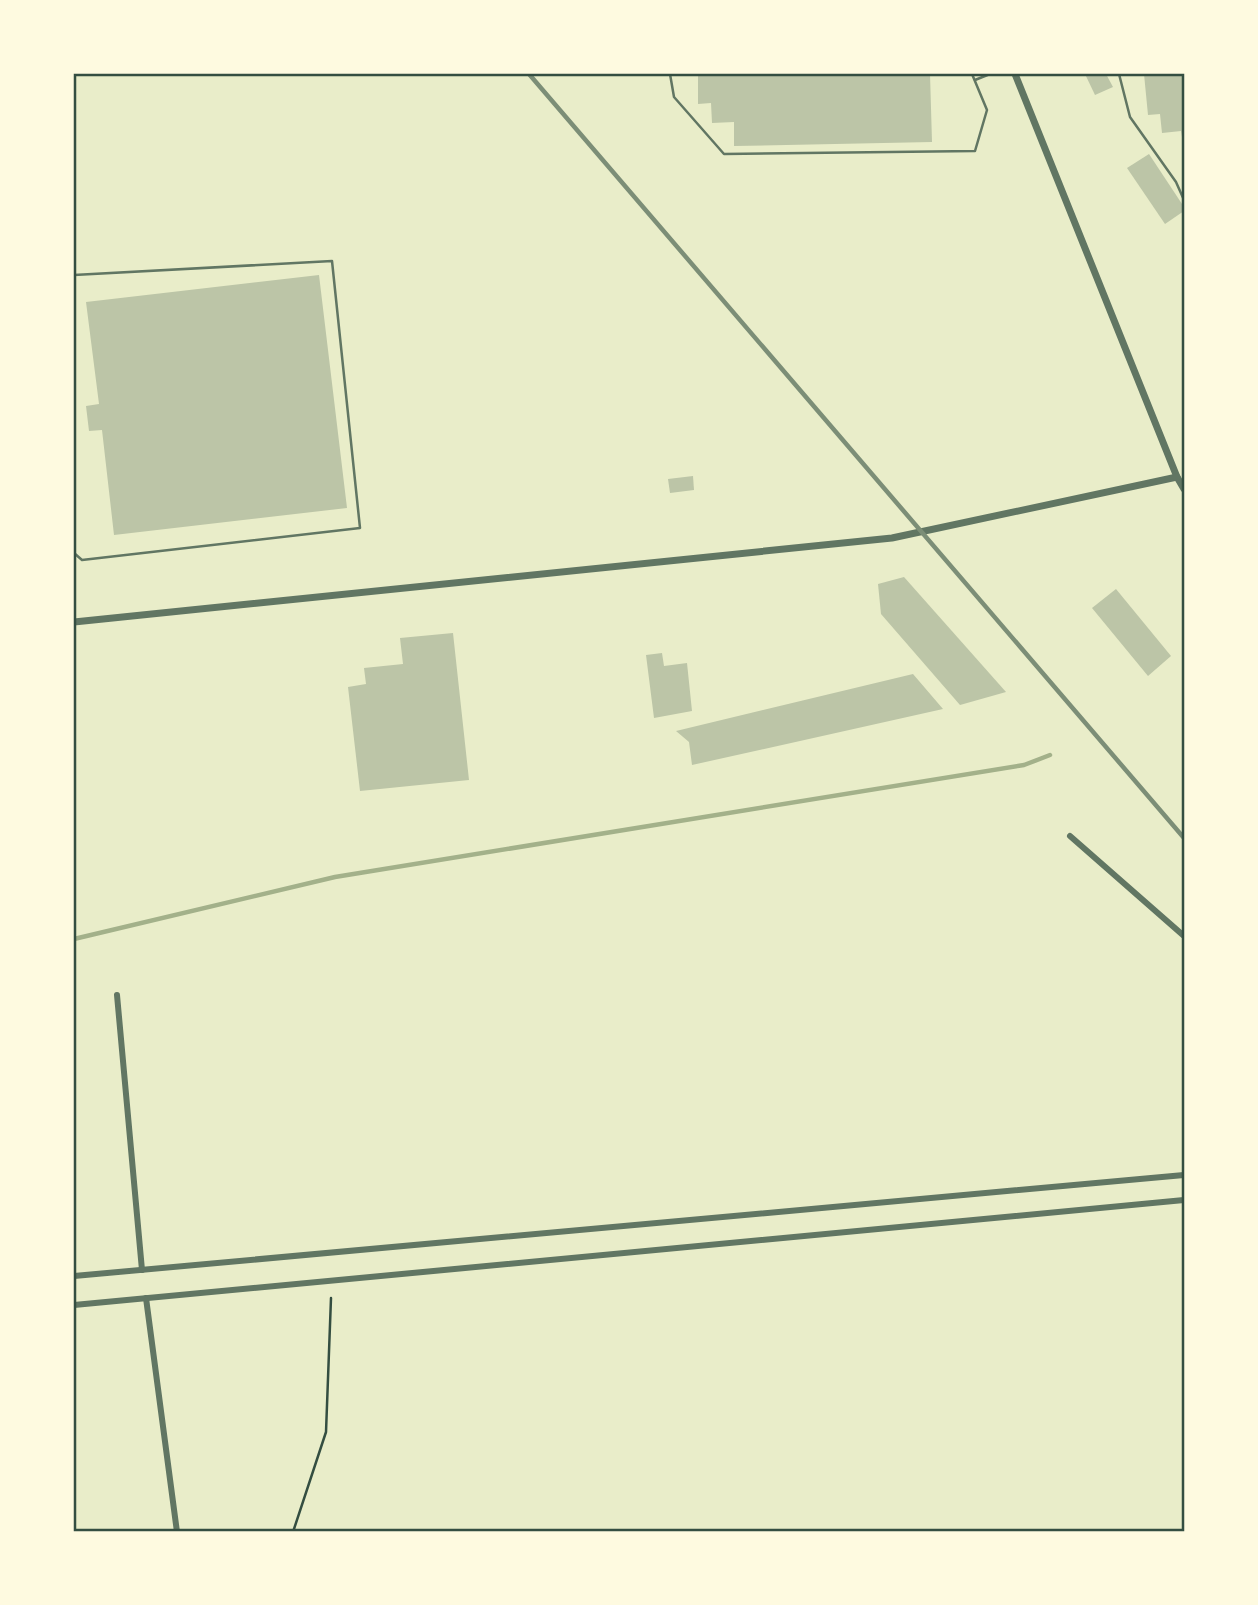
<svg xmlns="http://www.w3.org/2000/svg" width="1258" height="1605" viewBox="0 0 1258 1605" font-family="'DM Sans',sans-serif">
<rect width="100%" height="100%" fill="#e9edc9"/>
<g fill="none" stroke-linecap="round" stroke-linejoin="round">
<path stroke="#a3b18a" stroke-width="4.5" d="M74,939L335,877L1024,765L1050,755"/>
</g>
<g fill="#bcc5a7">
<path d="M698,74H930L932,142L734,146V122L712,123L711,103L698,104Z"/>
<path d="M1085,74H1106L1113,87L1095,95Z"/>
<path d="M1144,74H1184V143H1183L1181,131L1162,133L1160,114L1148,115Z"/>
<path d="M1149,154L1184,207V211L1165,224L1127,168Z"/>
<path d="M319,275L347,508L114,535L102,430L89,431L86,406L99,404L86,302Z"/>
<path d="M693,476L694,490L670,493L668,479Z"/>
<path d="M904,577L1006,692L960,705L881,614L878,584Z"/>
<path d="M1116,589L1171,656L1148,676L1092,608Z"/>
<path d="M453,633L469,780L360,791L348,687L366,684L364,668L403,664L400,638Z"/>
<path d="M662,653L664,666L687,663L692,711L654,718L646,655Z"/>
<path d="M913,674L943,709L692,765L689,742L676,731Z"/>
</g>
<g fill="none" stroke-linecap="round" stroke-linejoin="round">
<path stroke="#344e41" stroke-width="2.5" d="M293,1532L326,1432L331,1298"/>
<g stroke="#617663" stroke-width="2.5">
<path d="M670,74L674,97L724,154L975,151L987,110L972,74"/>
<path d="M1119,74L1130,117L1176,182L1184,200"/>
<path d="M975,80L990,74"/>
<path d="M74,275L332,261L360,528L82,560L74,553"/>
</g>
<g stroke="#617663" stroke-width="6">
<path d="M1070,836L1184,936"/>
<path d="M117,995L142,1270"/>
<path d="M74,1276L1184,1175"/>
<path d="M146,1298L177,1532"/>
<path d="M74,1305L1184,1200"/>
</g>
<g stroke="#617663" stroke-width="7">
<path d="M1015,74L1177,477L1184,489"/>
<path d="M74,622L892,538L1177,477"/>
</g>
<path stroke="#7c8e77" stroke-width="4.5" d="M529,74L1184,838"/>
</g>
<rect width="1258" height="1605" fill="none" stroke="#fefae0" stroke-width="150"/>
<rect x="75" y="75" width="1108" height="1455" fill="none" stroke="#344e41" stroke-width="2.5"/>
</svg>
